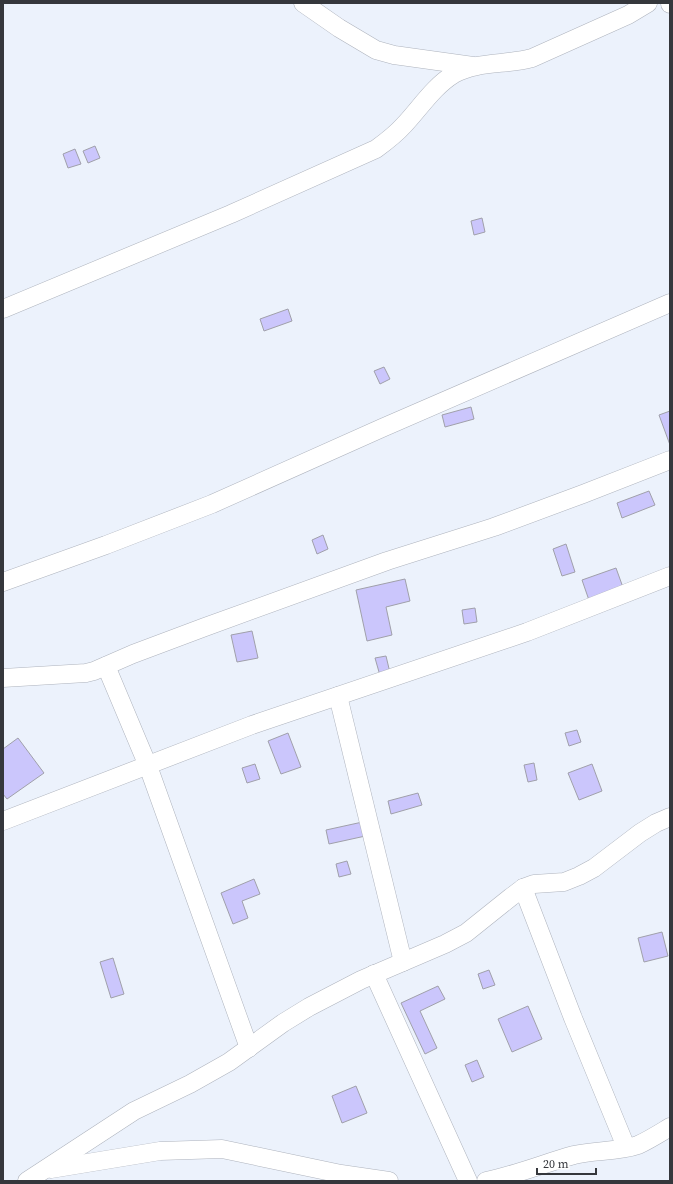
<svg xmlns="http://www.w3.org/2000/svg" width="673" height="1184" viewBox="0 0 673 1184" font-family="'Source Serif 4',serif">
<rect width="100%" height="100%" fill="#ecf2fc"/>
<g fill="#cbc6fc" stroke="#a0a0aa">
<path d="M95,146L100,158L88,163L83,151Z"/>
<path d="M75,149L81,164L68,168L63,154Z"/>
<path d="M482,218L485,232L474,235L471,221Z"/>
<path d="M288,309L292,321L264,331L260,319Z"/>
<path d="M384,367L390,379L380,384L374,371Z"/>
<path d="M471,407L474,419L445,427L442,415Z"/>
<path d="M670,411V445L659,415Z"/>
<path d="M649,491L655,505L622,518L617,503Z"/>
<path d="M323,535L328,549L317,554L312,540Z"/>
<path d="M566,544L575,572L562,576L553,549Z"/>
<path d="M616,568L625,593L591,606L582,580Z"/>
<path d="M405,579L410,601L386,607L392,635L367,641L356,590Z"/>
<path d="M475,608L477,622L464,624L462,610Z"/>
<path d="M252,631L258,658L237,662L231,635Z"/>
<path d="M386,656L391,677L381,679L375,658Z"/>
<path d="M577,730L581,742L569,746L565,733Z"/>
<path d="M288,733L301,767L281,774L268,741Z"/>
<path d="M18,738L44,773L7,799L3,794V749Z"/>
<path d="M534,763L537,780L528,782L524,765Z"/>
<path d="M255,764L260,779L247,783L242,768Z"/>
<path d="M592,764L602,791L579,800L568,773Z"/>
<path d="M418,793L422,805L391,814L388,801Z"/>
<path d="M367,821L370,835L329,844L326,830Z"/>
<path d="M347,861L351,874L339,877L336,864Z"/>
<path d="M254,879L260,894L242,901L248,918L233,924L221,893Z"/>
<path d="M662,932L668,956L644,962L638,938Z"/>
<path d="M113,958L124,994L111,998L100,962Z"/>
<path d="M489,970L495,985L483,989L478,974Z"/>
<path d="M438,986L445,999L420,1011L437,1048L425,1054L401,1003Z"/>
<path d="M528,1006L542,1039L512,1052L498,1019Z"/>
<path d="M477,1060L484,1077L472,1082L465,1065Z"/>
<path d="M356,1086L367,1113L342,1123L332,1096Z"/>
</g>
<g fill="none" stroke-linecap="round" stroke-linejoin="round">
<defs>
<g id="street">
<path d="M303,3L339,28L376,50L394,55L473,66"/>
<path d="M670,3V4"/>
<path d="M3,309L231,214L376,149C387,141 396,134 404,125C420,108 434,86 454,74C477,61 507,65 532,58L628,15L648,3"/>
<path d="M3,582L106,545L212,504L382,428L670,303"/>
<path d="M106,666L148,766L249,1048"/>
<path d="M3,678L86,673L94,671L133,654L205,627L387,561L494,527L583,494L670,460"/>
<path d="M338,696L403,962"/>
<path d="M3,821L252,725L527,632L670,576"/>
<path d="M523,888L573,1018L626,1147"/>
<path d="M374,974L468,1181"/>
<path d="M51,1169L160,1151L222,1149L341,1174L389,1181"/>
<path d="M27,1181L134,1111L190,1084L229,1062L283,1023L309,1007L361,980L445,944L466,933L511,897L523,888L534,884L564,882L579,876L594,868L640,833L656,823L670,817"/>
<path d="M486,1181C516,1175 545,1163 574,1155C595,1150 618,1152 638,1145C649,1140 660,1133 670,1127"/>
</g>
</defs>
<use href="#street" stroke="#aeb3bd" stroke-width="19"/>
<use href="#street" stroke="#fff" stroke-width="18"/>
</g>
<rect width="673" height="1184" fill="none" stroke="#35373c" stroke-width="8"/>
<path d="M537 1168v6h59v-6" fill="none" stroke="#35373c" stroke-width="2"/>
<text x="543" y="1168" font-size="12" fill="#35373c" stroke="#ffffff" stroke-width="3" paint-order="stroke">20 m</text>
</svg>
